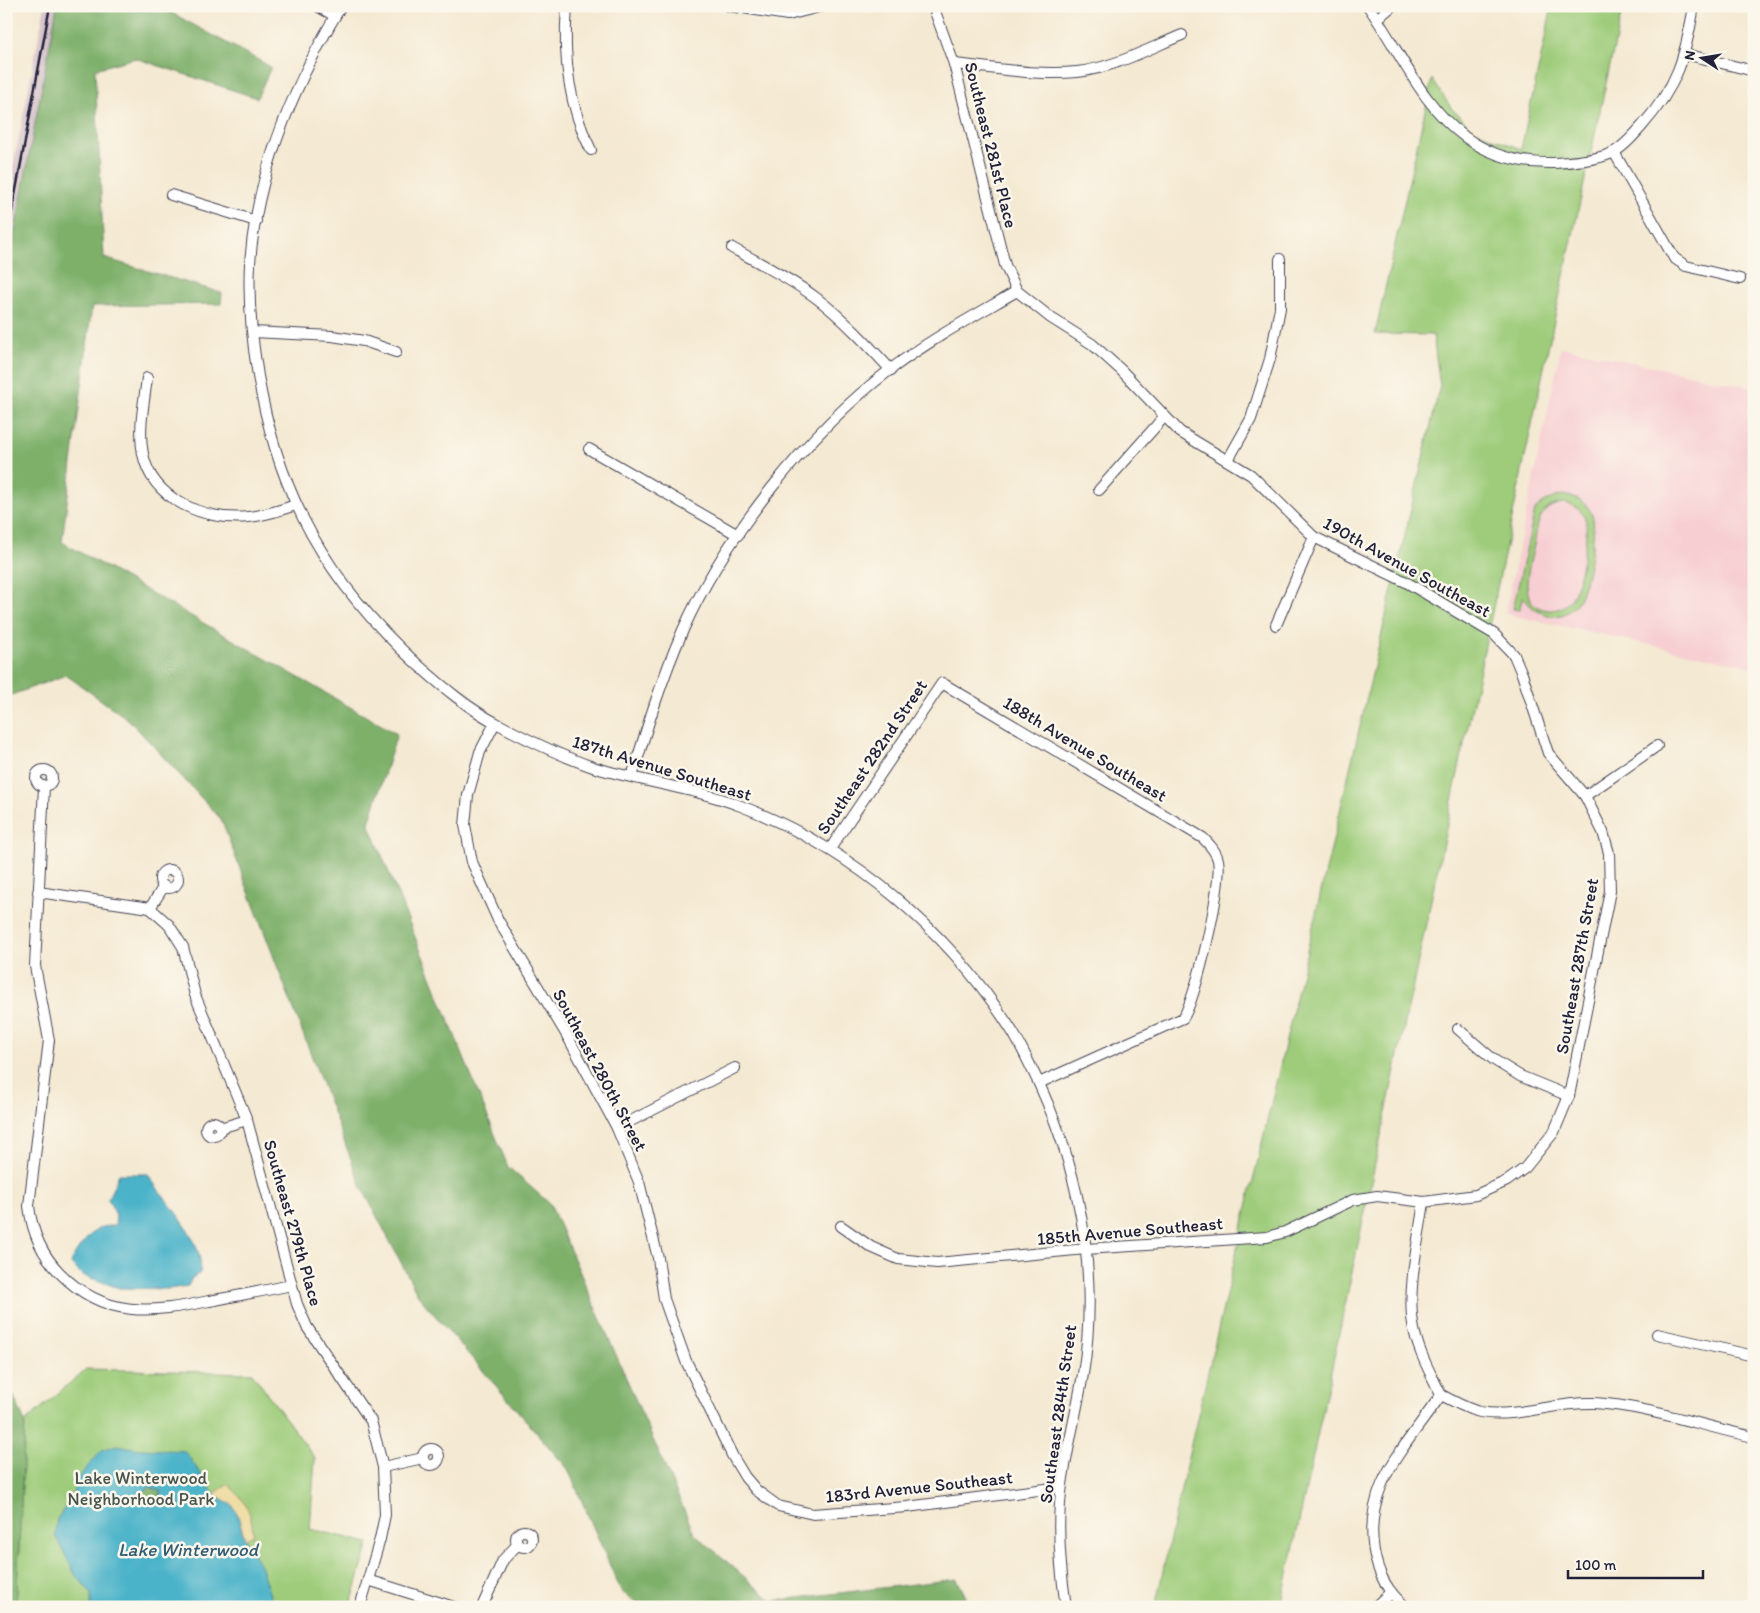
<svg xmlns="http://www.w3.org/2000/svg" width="1760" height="1613" viewBox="0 0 1760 1613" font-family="Itim,sans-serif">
<rect width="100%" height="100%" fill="#fbf7ec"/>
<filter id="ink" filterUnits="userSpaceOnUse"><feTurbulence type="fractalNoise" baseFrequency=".02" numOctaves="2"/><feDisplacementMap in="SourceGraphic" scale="10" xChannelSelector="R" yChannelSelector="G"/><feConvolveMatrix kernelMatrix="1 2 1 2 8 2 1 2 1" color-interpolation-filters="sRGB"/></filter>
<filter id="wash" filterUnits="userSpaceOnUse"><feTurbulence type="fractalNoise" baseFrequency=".0096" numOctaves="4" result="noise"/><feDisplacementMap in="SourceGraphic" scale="20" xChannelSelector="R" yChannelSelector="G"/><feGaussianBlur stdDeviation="1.12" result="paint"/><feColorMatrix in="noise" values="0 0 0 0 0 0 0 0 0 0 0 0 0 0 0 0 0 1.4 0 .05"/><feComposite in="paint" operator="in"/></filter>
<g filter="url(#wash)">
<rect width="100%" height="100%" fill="#f4e9d2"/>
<path fill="#f7cfd3" d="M1561,347L1754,388V667L1505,614Z"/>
<path fill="#d2bdc7" d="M45,6H57L6,279V202Z"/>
<g fill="#9ecc7a" stroke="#60775a" fill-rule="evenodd">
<path d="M1552,6H1623L1549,344L1281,1607H1155L1189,1453L1440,386L1433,335L1375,334L1432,79L1452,109L1475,131L1521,149Z"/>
<path d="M1562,495C1576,497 1587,502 1592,515C1598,529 1586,588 1578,601C1564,625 1536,617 1523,597L1519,610L1513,609L1535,510L1545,501ZM1564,503C1573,505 1581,509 1585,518C1590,529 1579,584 1573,596C1569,605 1558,611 1548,610C1515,606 1530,565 1534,545C1536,536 1537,523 1542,515C1547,507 1555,504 1564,503Z"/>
<path d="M86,1369L252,1373L315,1458L310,1529L369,1543L350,1607H16L25,1422Z"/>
</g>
<g fill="#7eb06a" stroke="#506952">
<path d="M57,6H159L271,67L257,98L135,58L95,69L104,258L222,293L221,304L92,306L62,542L397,734L369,823L508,1167L550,1204L694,1533L772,1601L957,1579L971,1607H641L621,1591L568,1469L419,1297L362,1188L221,819L129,720L66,675L6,697V279Z"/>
<path d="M6,1379L25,1422L16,1607H6Z"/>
<path d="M150,1487L161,1491L159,1498L149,1505L141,1494Z"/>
</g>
<path fill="#eeda9e" stroke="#887e6c" d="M227,1484C244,1498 252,1511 253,1534L245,1540L237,1513L214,1494Z"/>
<g fill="#4bb3c9" stroke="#366a82" fill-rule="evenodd">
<path d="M119,1174H148C164,1202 206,1239 200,1273L192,1278L188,1286L169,1289L119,1288L82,1275L71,1264C73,1253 91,1231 102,1227C106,1226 111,1226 115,1226L116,1215L108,1199Z"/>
<path d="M117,1445L139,1449L185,1451L214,1494L232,1505L237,1513L245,1540L260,1565L274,1607H91V1593L75,1574L55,1535L57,1519L71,1499L78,1478L102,1450ZM150,1487L161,1491L159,1498L149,1505L141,1494Z"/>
</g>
</g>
<g filter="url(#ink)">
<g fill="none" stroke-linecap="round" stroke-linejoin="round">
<defs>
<g id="minor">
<path d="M317,6L335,16"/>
<path d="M341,6C295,83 256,174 250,264C248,301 252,340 258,376C279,497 327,582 418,665C443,687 470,710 500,725C530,741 561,756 593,767C642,782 694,788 741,806C853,849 948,930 1012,1031C1019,1042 1025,1055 1031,1067C1078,1161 1100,1269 1083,1374C1077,1411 1067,1448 1062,1485C1056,1525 1060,1567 1066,1607"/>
<path d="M567,6C563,55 568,105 591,150"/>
<path d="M729,6L788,15L823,6"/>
<path d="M1368,6C1399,49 1421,105 1465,137C1491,156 1523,164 1555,163C1571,162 1600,160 1614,152C1625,146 1635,134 1642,126C1678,85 1685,58 1694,6"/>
<path d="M1377,19L1392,6"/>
<path d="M1685,54L1754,71"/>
<path d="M954,64C994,68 1037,76 1077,72C1113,68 1148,49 1182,35"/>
<path d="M1614,152L1674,258L1686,266L1740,279"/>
<path d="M171,195L256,221"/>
<path d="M732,248C760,263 789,278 815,297C843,318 867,344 891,370"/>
<path d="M253,332L332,336L364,341L396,352"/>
<path d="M147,378C144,403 138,430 143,454C152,500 205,521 248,517C264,516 280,510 296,505"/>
<path d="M589,449L738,535"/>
<path d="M1228,460L1251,419L1270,359L1280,308V259"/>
<path d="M1099,490L1164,417"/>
<path d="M1276,625L1314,537"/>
<path d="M495,723L480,752L468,795L465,825L472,862L498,920L569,1039L617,1128L639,1182L658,1258L664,1299L686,1361L733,1457L745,1477L756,1490L778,1506L813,1514L907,1507L1061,1487"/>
<circle cx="44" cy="778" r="8"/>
<path d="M632,777C647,727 662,678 683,630C725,536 809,431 891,369C931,339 974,316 1017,291"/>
<path d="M44,786L35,966L49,1040L29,1206C32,1232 41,1254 60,1273C105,1319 152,1313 209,1301C236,1296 264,1291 291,1285"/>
<path d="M1585,796L1657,746"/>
<path d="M830,849L942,683L1203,838C1209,844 1216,851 1218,860C1223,883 1196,999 1183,1018L1039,1083"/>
<circle cx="169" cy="879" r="9"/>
<path d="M38,892L150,908"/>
<path d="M150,908L169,925L183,947L195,995L247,1120L297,1304L307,1327L371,1421L383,1467L385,1515L380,1539L360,1607"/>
<path d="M150,908L164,886"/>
<path d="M1458,1029L1494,1060L1520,1076L1569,1096"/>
<circle cx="213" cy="1129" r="7"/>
<path d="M220,1128L247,1120"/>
<path d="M617,1128L735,1068"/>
<path d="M841,1226L871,1247L898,1259L937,1263L1086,1249L1267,1237L1285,1232L1353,1200L1377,1196L1424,1202L1476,1195L1507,1181L1525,1168L1554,1132L1569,1096L1610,891L1609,853L1603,832L1585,796L1548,753L1522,674L1514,655L1494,634L1406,582L1314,537L1251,475L1180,432L1121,370L1092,344L1051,318L1017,291L1005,265L954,64L933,6"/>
<path d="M1657,1334L1754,1356"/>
<path d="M1441,1395C1454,1401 1466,1409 1480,1412C1515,1419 1557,1401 1594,1403C1648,1406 1701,1426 1754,1437"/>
<circle cx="431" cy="1457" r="8"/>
<path d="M383,1467L423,1458"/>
<circle cx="524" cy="1539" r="8"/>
<path d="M368,1580L454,1607"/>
<path d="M482,1607L503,1560L518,1544"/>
<path d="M1375,1607L1391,1592"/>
<path d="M1406,1607C1369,1578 1365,1525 1382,1484C1394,1456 1423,1421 1441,1395C1430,1372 1417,1350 1413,1324C1407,1289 1419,1237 1424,1202"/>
</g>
</defs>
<use href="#minor" stroke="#424052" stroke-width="12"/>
<use href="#minor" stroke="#fff" stroke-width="10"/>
<path stroke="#22223b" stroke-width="2.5" d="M6,244L50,6"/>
</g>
</g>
<g text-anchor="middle" stroke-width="5" stroke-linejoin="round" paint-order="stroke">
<g font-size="18" fill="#22223b" stroke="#fbf7ec">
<text transform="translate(991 145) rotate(76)" y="6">Southeast 281st Place</text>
<text transform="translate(1407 567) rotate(29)" y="6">190th Avenue Southeast</text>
<text transform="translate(1085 749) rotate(31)" y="6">188th Avenue Southeast</text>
<text transform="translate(872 757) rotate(-56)" y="6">Southeast 282nd Street</text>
<text transform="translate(662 768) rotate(17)" y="6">187th Avenue Southeast</text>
<text transform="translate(1577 966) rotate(-80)" y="6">Southeast 287th Street</text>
<text transform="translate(600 1070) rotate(62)" y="6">Southeast 280th Street</text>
<text transform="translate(293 1223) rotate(74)" y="6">Southeast 279th Place</text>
<text transform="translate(1130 1231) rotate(-5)" y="6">185th Avenue Southeast</text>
<text transform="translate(1058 1414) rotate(-82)" y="6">Southeast 284th Street</text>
<text transform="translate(919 1487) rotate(-6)" y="6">183rd Avenue Southeast</text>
</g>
<g font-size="18" fill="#47554e" stroke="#fbf7ec">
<text x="141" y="1484">Lake Winterwood<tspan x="141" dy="21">Neighborhood Park</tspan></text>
</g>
<g font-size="19" font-style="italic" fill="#325c74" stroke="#fbf7ec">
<text x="188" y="1556">Lake Winterwood</text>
</g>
</g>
<rect width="1760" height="1613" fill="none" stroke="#fbf7ec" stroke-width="25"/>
<g transform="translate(1702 58) rotate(282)" stroke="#fbf7ec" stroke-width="4" paint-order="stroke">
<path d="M0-4L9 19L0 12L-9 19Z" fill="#22223b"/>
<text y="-8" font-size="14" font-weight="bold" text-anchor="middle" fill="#22223b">N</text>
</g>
<path d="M1568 1570v8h135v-8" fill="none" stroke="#22223b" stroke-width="2.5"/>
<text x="1575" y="1570" font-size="15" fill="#22223b" stroke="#fbf7ec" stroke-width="4" paint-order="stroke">100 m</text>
</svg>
